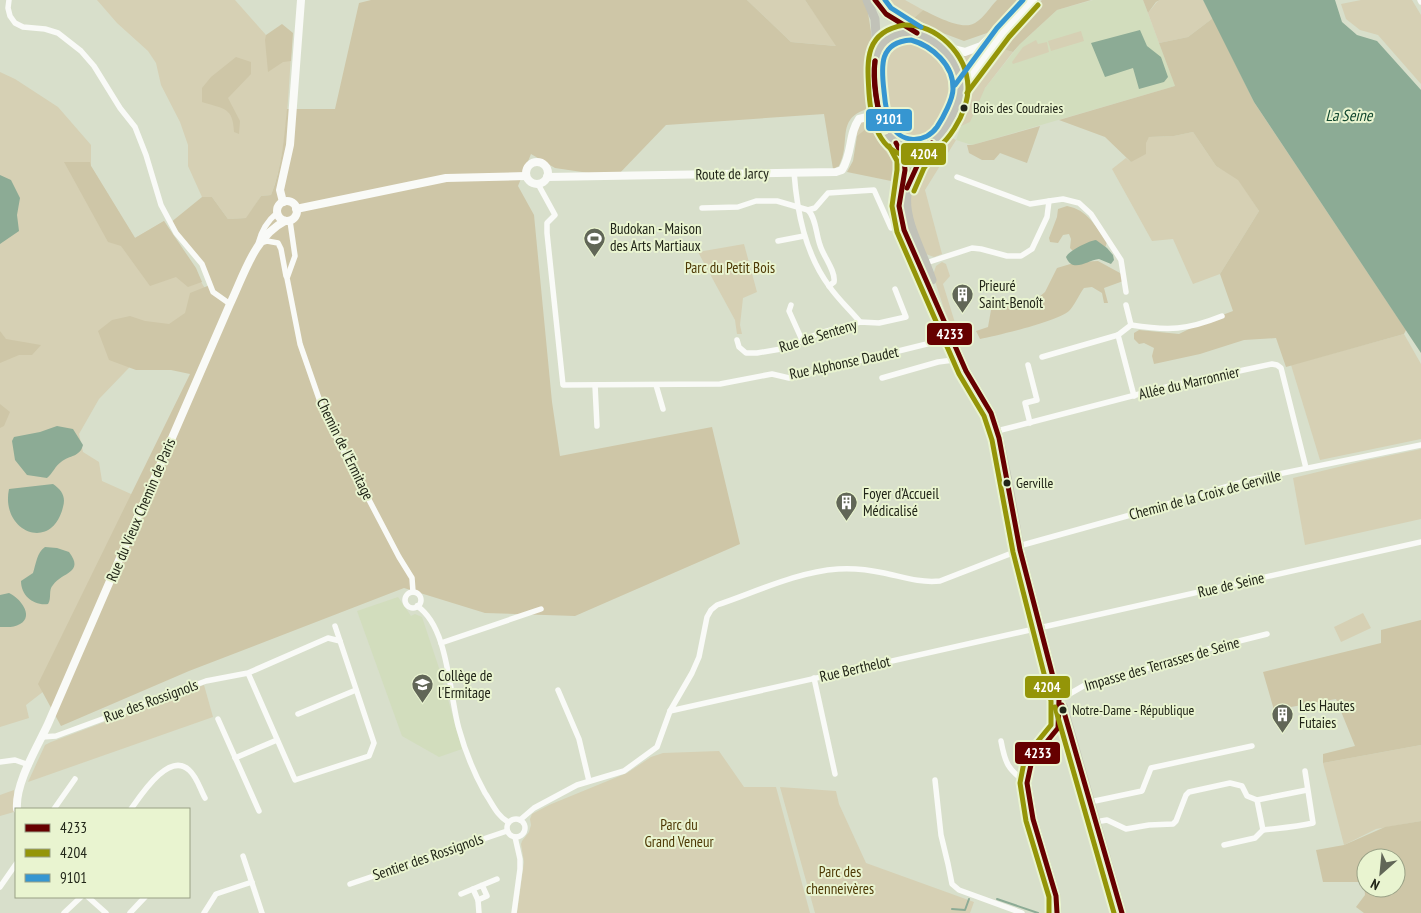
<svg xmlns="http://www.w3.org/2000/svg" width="1421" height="913" viewBox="0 0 1421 913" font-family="'PT Sans Narrow',sans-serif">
<rect width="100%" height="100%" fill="#d8dfcb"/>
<g fill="#d2ddbd">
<path d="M1093,0H1143L1175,86L972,145L956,140L966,112L1020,44L1057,10Z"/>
<path d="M398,597L411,616L415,614L422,617L440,671L462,749L439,757L402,736L357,611Z"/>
</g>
<g fill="#d6d0b4">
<path d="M97,0H235L266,35L292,43C288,89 288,152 271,195L261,196L247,218L228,219L212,197H202L188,166V145L180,122L161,85L156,63L148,51L117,23Z"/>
<path d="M747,0H805L837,46L791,42Z"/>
<path d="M876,0H905L923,10L914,18L904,22L890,15Z"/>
<path d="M1160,0H1203L1213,18L1188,37L1159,43L1148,13L1157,2Z"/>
<path d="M1361,0H1412L1421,15V84L1378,35L1360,30L1346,19L1341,4Z"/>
<path d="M1081,31L1084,41L1051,51L1048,41Z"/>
<path d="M902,37C930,35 957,59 954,89C951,111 939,146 911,143C903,142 896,138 892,132C880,118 875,71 882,54C886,45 893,41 902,37Z"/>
<path d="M1036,40L1038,44L1047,42L1049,52L1013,64L1012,62L1023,47Z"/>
<path d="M1000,44L1002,49L1013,52L985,88L970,122L961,126L957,123L968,88Z"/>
<path d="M955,53L973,54L978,62L966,77L963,76Z"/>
<path d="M0,72L15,79L58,107L91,145V166L135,238L164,221L220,313L149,347L99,399L79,434L83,452L99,462L102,481L140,498L62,677L26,705L29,718L0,727Z"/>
<path d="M862,121L876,123C885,152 908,145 899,183L896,182V166L857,136V127Z"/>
<path d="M1193,132L1216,166L1238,179L1259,211L1220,274L1193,284L1173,239L1152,241L1112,169L1126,158L1131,162L1149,137L1174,136Z"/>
<path d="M952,138L956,140L925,190L942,254L934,257L923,253L909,219L913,174L930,151L947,139Z"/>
<path d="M744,244L757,292L743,298L740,325L742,334H737L735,320L698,252Z"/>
<path d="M942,262L946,264L950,276L943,284L960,339L957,340L944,309L933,275L936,266Z"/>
<path d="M1404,334L1421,364V439L1320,460L1291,365Z"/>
<path d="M1421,449V519L1305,545L1293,478L1363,461Z"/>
<path d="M1363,613L1371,628L1341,642L1334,627Z"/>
<path d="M204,685L213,717L28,782L45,745L51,742Z"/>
<path d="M1421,745V821L1376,829L1344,845L1323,763Z"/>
<path d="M719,751L744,787H776L810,913H517L524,862L521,844L522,841L529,832L531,825L530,819L532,814L549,805L627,773L651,757L663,753Z"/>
<path d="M780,787L836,791L839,804L866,863L974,902L970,913H815Z"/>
<path d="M14,790V812L0,816V795Z"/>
</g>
<g fill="#cec6a7" fill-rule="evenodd">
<path d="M371,0H747L791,42L836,46L805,0H866L872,38L867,57L866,79L871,108C834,117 852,141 839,166L833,169L824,114L666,125L616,177L555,168L531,154L518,186L534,215L552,402L560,456L712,427L740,544L575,616L485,613L404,588L189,671L61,726L38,684L190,374L171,370H136L109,360L98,331L112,320L130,316L145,321L169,324L185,313L190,293L210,285L196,257L170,223L202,197H212L228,219L246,218L261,196L271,195C282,168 284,137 287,109H335L359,3Z"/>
<path d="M997,0H1020L987,33L964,41L940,32L914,18L923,10C936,16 962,31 975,23C984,18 990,7 997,0Z"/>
<path d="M1042,0H1091L1057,10L1020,44L1013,52L1002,49L1000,42L1032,7Z"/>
<path d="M1143,0H1160L1156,2L1148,13Z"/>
<path d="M1213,18L1254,102L1406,330L1404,334L1286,367L1276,338L1244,340L1200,354L1154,364L1152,356L1154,348L1144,343L1139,344L1134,339V333L1139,330L1179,334L1201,323L1233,311L1220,274L1259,211L1238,180L1216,166L1193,132L1174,136L1149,137L1146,143V154L1131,162L1105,137L1059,120L1175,86L1159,43L1188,37Z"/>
<path d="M282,24L293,33L291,61L283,62L268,72L265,40L266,35Z"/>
<path d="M236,57L251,62V74L228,98L240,121L239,134L234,132C233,107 224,109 202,102V88L211,77Z"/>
<path d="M1040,126L1027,163L1000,153L994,160H982L969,153L967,145H972Z"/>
<path d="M866,129L872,132L896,166V182L847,172L853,161L857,136Z"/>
<path d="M64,162H90L91,166L135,238L164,221L196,268L202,282L188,287L176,277L150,286L121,246L108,242Z"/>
<path d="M1067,206C1088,210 1095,226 1107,242L1105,248L1077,255L1070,248L1071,239L1069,234L1063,235L1058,243L1050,242L1049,238L1057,217L1058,209Z"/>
<path d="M1098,261L1120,273L1126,280L1104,288L1108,303H1104L1102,293L1092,287L1084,288C1080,293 1073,308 1069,311C1056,322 999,335 980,339L976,331L988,327L991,310L997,303L1033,302L1045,292L1057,268L1077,262Z"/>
<path d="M0,331L6,339L41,345L32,355H19L0,363Z"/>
<path d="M0,404L10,412L4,426L0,428Z"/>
<path d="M1421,620V745L1323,763V754L1355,746L1336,699L1274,710L1263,672L1381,643V630Z"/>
<path d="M1421,821V913H1364L1356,907L1365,895L1364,882H1323L1316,850L1344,845L1385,827ZM1366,858H1396V888H1366Z"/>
</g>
<g fill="#8cab95">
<path d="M1203,0H1335L1342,22L1357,35L1377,41L1421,90V353L1254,102Z"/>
<path d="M1140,30L1147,46L1161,57L1168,77L1164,82L1139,89L1133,68L1105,77L1091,43Z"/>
<path d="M0,175L11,180L20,198L17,215L19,231L0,244Z"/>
<path d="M1096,240L1107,248L1113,255L1114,260L1111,264L1099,259C1087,260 1073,274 1066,257C1069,251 1088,241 1096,240Z"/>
<path d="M57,426L73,429L83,445C80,457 70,455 61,462C55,466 53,473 47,478L27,475L15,460L12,441L14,437L40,432Z"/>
<path d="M53,484C62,490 66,497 63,507C52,553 0,532 9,489Z"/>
<path d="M45,547L57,548L69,552C85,573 62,572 53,585C48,590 52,598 48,604C34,606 21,596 21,581L33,573C36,564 37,552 45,547Z"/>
<path d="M9,593C19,597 35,616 20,624C14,628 7,627 0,627V595Z"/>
</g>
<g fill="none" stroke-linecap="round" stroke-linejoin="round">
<g stroke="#8cab95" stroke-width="2">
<path d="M997,899L1038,913"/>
<path d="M952,909L965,910L969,899"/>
</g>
<g stroke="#f9faf7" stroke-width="5.5">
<path d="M9,0L8,8L10,16L15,23L23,27L45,29L58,33L81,51L94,66L120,108L135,127L146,155L161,205L176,233L202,264L213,292L230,304"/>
<path d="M1420,0L1421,2"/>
<path d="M794,172C797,212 805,253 829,286C838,299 850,310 860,322"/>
<path d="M957,177L1030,204L1049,201"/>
<path d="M538,184L555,215L547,223V233L563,385L720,384L772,374L789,378L943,340"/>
<path d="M702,208L738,207L756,201H777L808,210L815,208L828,193L874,190L891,228"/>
<path d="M808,210C816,218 816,234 820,245C823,256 836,271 834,282L829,286"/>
<path d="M290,221L295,256L287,278L300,344L325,416L399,557L412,578L413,592"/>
<path d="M778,241L804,236"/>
<path d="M260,243L267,241L278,243L281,249L286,276"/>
<path d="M258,244C261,232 267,221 277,213"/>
<path d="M926,263L972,248L981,249L1007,256H1021L1032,249L1047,217L1049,201L1063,199L1079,203L1091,214L1121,260L1126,292"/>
<path d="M791,305L789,311L802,340"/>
<path d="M1126,305L1131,325L1118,335L1134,396"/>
<path d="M1131,325C1169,331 1187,330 1222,316"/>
<path d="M737,340L739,347L746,353H757L781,349L820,333L860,322L879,323L906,317L895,289"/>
<path d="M1042,357L1118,335"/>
<path d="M1028,365L1037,400L1025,403L1030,423"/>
<path d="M882,378L938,362L961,359"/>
<path d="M595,385L597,426"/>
<path d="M656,385L663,409"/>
<path d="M997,431L1174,385L1272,364L1277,365L1281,368L1306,468"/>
<path d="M1019,546L1134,514L1249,480L1421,445"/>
<circle cx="413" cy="600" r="8"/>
<path d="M417,606C449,627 449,695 459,729C465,751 474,773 485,793C492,803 497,816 508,822"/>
<path d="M335,626L340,641"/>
<path d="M441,643L541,609"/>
<path d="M814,678L835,774"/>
<path d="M558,690L579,739L589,781"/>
<path d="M1059,700L1085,685L1115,679L1211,648L1267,634"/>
<path d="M670,711L1421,542"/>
<path d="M298,714L356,690"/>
<path d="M218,719L259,811"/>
<path d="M42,737L56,736L206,681L248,673L328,638L340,641L374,743L369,756L295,780L248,673"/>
<path d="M1001,741C1005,763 1008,770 1027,783"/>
<path d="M235,758L277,740"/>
<path d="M0,762L15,760L29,765"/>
<path d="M935,780L941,835L948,864L952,884L959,890L1022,913"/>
<path d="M1257,800L1307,790"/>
<path d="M1090,802L1142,791L1151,768L1252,746"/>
<path d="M54,809L75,779"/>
<path d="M131,809C141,795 169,751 189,770C197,777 200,789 205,798"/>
<circle cx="516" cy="828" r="9"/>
<path d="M520,820L534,808L577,785L624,771L657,747L670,711L692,673L699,657L707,617L711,610L717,605C756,592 796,572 838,569C852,568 870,570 884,573C903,577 919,583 940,581L1020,550"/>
<path d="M1095,822L1107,820L1126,829L1149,825L1173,824L1176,821L1186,795L1189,792L1230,783L1242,786L1247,796L1257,800L1263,830L1255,838L1224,845"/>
<path d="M1263,830C1280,828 1296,827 1313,823L1305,771"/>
<path d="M243,856L262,913"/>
<path d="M350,884L507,831"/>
<path d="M482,885L487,896L478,900L473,889L497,879"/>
<path d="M0,887L16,864"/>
<path d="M461,894L473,889"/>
<path d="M88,897L106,913"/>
<path d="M478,900L479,913"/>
<path d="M64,913L81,897"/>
<path d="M130,913L145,897"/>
<path d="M204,913L216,894L252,882"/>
<path d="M514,913L520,869V859L515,837"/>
</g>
<g stroke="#f9faf7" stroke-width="8">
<path d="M941,46L965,52L981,46L1021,6"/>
<path d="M961,89L1003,32L1033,0"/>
<circle cx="537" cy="173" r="11"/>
<path d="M547,177L836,172L842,170C853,152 848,135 859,119L879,114"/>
<circle cx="287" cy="211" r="10"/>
<path d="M283,202L280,190L290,145L301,0"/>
<path d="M296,209L446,178L526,176"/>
<path d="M17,809C15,783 37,748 48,724L230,304C244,275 254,237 285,221"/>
</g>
<g stroke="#c1c2b8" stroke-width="9">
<path d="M867,0L875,19L877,52"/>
<path d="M875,0L886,14L915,32"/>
<path d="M901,32C927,31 947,46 956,70C960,79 962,87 959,96C951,119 943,145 915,148C905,149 895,144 888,136C877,123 870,67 878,51C882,42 892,36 901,32Z"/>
<path d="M896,143L904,159L905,170L899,206L904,230L966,371L991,413L999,438L1009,487L1020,550L1059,700L1058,728L1032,760L1028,774L1027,783L1033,819L1056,896L1057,913"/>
<path d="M931,144C887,200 912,223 932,280"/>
<path d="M1063,706L1122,913"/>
</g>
<defs>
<g id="bus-1">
<path d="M875,0L886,14L917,33"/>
<path d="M875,61C873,80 877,112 885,130"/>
<path d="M875,61C872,79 877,113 885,130"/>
<path d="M896,143L904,159L905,170L899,206L904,230L966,371L991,413L999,438L1020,550L1059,700L1058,728L1032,760L1027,783L1033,819L1056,896L1057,913"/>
<path d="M907,188L918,164L932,143"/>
<path d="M1062,705L1122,913"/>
</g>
<g id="bus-2">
<path d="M904,25C937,24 967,54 968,87C969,111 946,151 922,155C882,162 871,124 869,93C867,61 864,32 904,25Z"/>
<path d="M967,93L1009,37L1038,5"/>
<path d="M889,146L897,161V170L892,206L897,232L959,374L984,416L992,440L1013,552L1051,701V725L1025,757L1020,783L1026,821L1049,897V913"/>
<path d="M914,191L924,168L938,148"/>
<path d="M1055,707L1114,913"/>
</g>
<g id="bus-3">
<path d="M885,0L891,8L921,27"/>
<path d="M911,40C932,46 954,65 953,89C953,99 943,118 937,127C925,144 900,144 891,124C886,114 885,102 884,91C881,66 879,42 911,40Z"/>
<path d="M955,85L997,28L1023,0"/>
</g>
</defs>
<use href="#bus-1" stroke="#e9f4d0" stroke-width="9"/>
<use href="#bus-2" stroke="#e9f4d0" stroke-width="9"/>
<use href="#bus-3" stroke="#e9f4d0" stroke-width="9"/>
<use href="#bus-1" stroke="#600" stroke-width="5"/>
<use href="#bus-2" stroke="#949508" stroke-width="5"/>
<use href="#bus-3" stroke="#3696d1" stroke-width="5"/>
</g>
<defs>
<symbol id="stadium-pin" viewBox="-11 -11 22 30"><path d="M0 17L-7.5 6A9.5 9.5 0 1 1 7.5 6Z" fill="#616657" stroke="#e9f4d0"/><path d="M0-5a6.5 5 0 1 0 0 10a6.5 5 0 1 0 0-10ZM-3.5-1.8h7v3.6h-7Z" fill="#fff"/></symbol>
<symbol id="building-pin" viewBox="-11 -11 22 30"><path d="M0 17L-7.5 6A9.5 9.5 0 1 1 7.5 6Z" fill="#616657" stroke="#e9f4d0"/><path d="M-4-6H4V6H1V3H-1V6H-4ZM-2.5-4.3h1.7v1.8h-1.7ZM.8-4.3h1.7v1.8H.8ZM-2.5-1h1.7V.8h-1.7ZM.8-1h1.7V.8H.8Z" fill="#fff"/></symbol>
<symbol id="school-pin" viewBox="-11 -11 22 30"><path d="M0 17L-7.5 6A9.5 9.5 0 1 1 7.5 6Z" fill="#616657" stroke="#e9f4d0"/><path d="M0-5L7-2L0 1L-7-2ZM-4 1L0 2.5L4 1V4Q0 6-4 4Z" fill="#fff"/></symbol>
</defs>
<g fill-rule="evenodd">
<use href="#stadium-pin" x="582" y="226" width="25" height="34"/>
<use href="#building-pin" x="950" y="282" width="25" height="34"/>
<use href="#building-pin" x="834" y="490" width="25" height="34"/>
<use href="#school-pin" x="410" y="672" width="25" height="34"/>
<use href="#building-pin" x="1270" y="702" width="25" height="34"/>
</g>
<g fill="#212518" stroke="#e9f4d0" stroke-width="2">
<circle cx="964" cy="108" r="4.5"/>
<circle cx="1007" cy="483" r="4.5"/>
<circle cx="1063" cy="710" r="4.5"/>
</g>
<g text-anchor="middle" stroke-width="4" stroke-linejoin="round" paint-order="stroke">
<g font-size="14" fill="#212518" stroke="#e9f4d0" text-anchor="start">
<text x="973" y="113">Bois des Coudraies</text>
<text x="1016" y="488">Gerville</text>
<text x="1072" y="715">Notre-Dame - République</text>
</g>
<g font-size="15" fill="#212518" stroke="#e9f4d0">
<text transform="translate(732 174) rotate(-1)" y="5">Route de Jarcy</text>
<text transform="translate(818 336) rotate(-17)" y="5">Rue de Senteny</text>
<text transform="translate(844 363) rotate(-12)" y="5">Rue Alphonse Daudet</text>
<text transform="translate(1189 383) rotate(-13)" y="5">Allée du Marronnier</text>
<text transform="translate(345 449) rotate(64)" y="5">Chemin de l'Ermitage</text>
<text transform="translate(1205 495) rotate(-15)" y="5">Chemin de la Croix de Gerville</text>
<text transform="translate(141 510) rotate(-67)" y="5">Rue du Vieux Chemin de Paris</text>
<text transform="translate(1231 585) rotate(-13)" y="5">Rue de Seine</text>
<text transform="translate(1162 664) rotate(-16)" y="5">Impasse des Terrasses de Seine</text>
<text transform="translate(855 669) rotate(-13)" y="5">Rue Berthelot</text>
<text transform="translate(151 701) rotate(-20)" y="5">Rue des Rossignols</text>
<text transform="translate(428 857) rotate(-19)" y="5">Sentier des Rossignols</text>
</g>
<g font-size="15" fill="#212518" stroke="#e9f4d0" text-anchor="start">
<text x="610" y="234">Budokan - Maison<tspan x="610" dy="17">des Arts Martiaux</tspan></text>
<text x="979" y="291">Prieuré<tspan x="979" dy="17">Saint-Benoît</tspan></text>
<text x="863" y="499">Foyer d’Accueil<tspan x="863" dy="17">Médicalisé</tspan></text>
<text x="438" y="681">Collège de<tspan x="438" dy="17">l'Ermitage</tspan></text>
<text x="1299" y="711">Les Hautes<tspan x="1299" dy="17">Futaies</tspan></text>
</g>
<g font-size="15" fill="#4e3905" stroke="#e9f4d0">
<text x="730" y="273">Parc du Petit Bois</text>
<text x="679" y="830">Parc du<tspan x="679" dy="17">Grand Veneur</tspan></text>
<text x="840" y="877">Parc des<tspan x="840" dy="17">chenneivères</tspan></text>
</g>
<g font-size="16" font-style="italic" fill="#11472f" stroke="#e9f4d0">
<text x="1349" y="121">La Seine</text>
</g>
</g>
<g stroke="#e9f4d0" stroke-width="2">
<rect x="865" y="108" width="48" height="24" rx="5" fill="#3696d1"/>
<rect x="900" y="142" width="47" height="24" rx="5" fill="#949508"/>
<rect x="926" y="322" width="47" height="24" rx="5" fill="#600"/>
<rect x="1024" y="675" width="47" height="24" rx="5" fill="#949508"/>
<rect x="1014" y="741" width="47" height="24" rx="5" fill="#600"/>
</g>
<g font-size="14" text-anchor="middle" font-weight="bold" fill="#fff">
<text x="889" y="124">9101</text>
<text x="924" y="159">4204</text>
<text x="950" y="339">4233</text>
<text x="1047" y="692">4204</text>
<text x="1038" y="758">4233</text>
</g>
<rect x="15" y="808" width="175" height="90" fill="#e9f4d0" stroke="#99a186"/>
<rect x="25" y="824" width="25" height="8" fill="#660000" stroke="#99a186"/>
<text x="60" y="833" font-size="15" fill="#212518">4233</text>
<rect x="25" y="849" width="25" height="8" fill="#949508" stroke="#99a186"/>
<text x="60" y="858" font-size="15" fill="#212518">4204</text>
<rect x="25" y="874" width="25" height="8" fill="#3696d1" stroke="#99a186"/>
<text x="60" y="883" font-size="15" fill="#212518">9101</text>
<g transform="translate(1381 873) rotate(207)"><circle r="24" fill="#e9f4d0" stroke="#99a186"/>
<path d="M0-4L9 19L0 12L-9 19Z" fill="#616657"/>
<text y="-8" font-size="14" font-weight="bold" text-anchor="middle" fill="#212518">N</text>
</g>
</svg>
